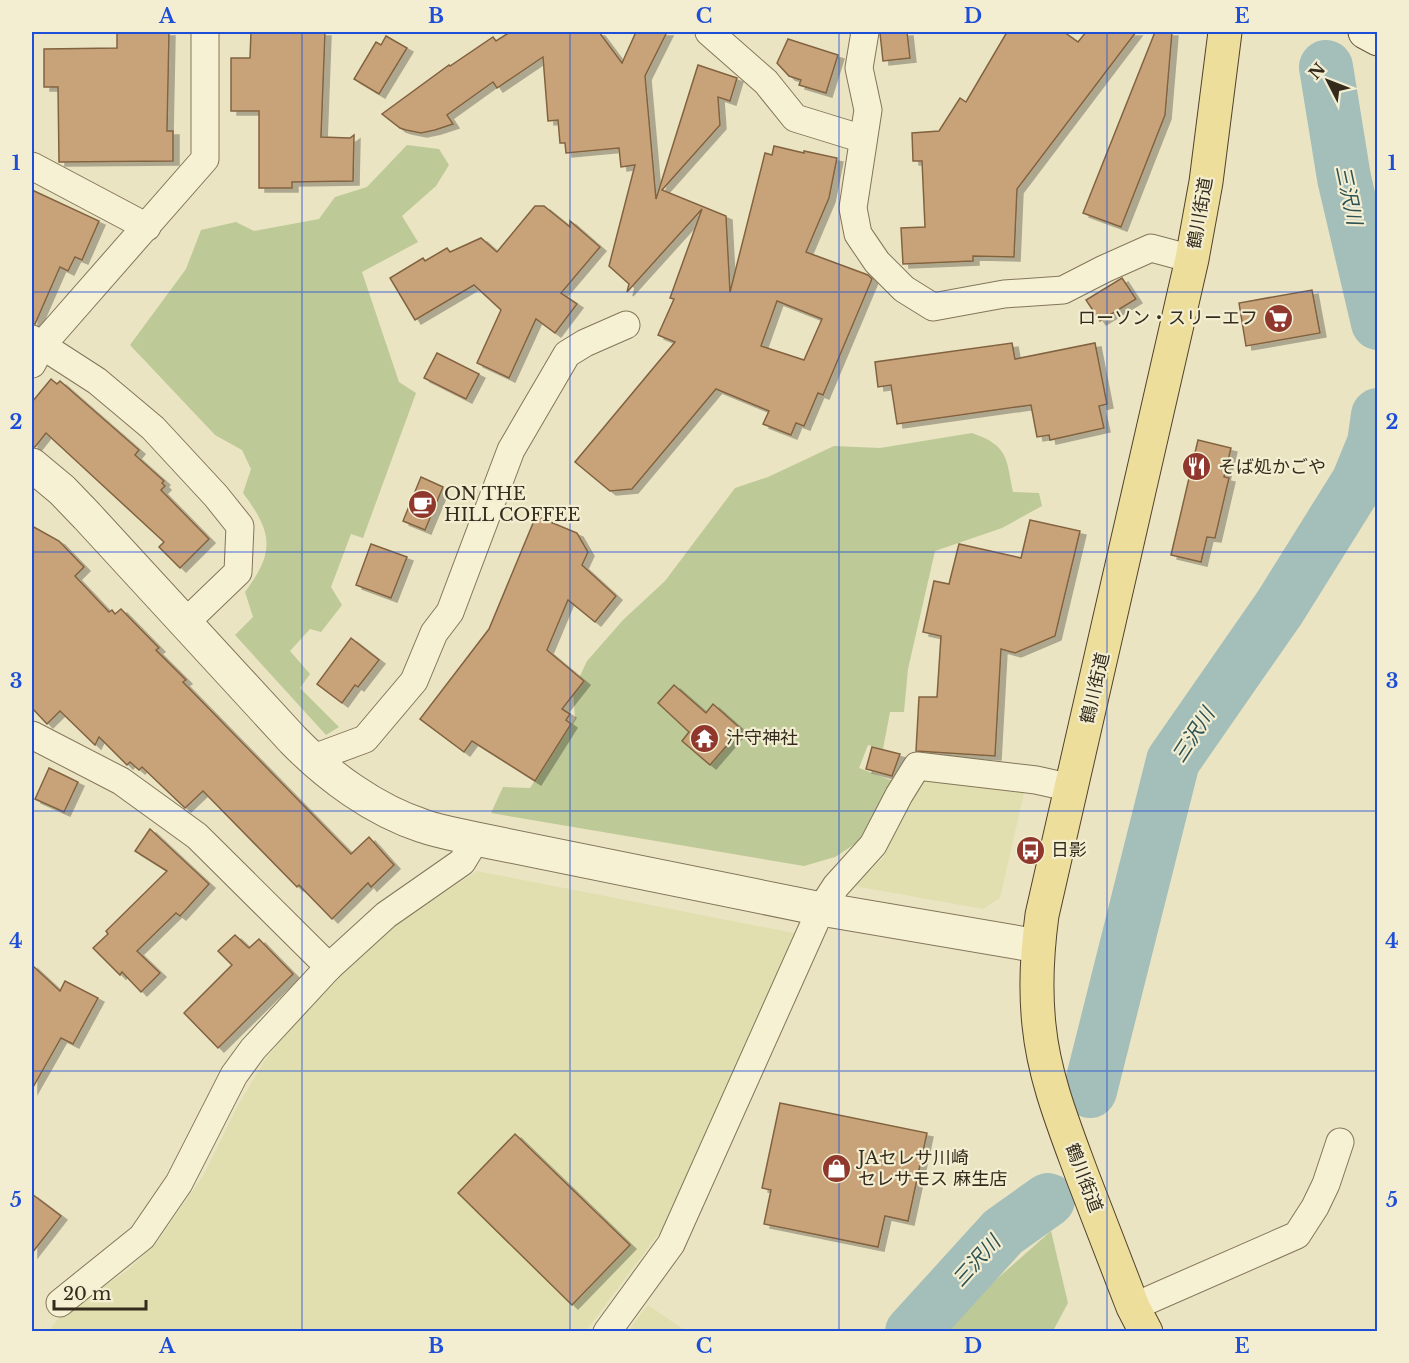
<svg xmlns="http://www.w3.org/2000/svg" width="1409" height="1363" viewBox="0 0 1409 1363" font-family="'Libre Baskerville','Noto Sans JP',serif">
<defs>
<filter id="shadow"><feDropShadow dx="6" dy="4" stdDeviation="0" flood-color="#0004"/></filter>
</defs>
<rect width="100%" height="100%" fill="#ebe4c2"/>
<g fill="#e1dfaf">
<path d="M930,776L1025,789L1000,898L983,909L854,886L884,857L904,811L923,783Z"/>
<path d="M477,871L794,933L669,1220L586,1331L48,1332L57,1320L129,1269L156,1243L203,1176L237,1107L263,1063L322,986L376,938Z"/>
<path d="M648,1305L686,1331H628Z"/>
</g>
<g fill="#bdc996">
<path d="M407,145L439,149L449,165L436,186L402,216L418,242L362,272L399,382L416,393L363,538L351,534L331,587L342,605L321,632L310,629L290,651L310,674L300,688L339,727L326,735L235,635L253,617L245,592C275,552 273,533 243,493L251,469L242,450L215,435L130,345L186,269L201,230L236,222L254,231L319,219L335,197L367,187Z"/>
<path d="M972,433C1009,446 1006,458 1013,492L1039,493L1042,506L1002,528L935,551L908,669L904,712H890L883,749L868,745L859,768L893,781L858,842L835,857L804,866L491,813L503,787L530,788L575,719L573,691L587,661L623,620L665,581L735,488L768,477L834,446L880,448Z"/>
<path d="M1051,1231L1068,1303L1053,1331H938Z"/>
</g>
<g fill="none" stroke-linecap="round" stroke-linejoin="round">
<g stroke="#a4beba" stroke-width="54">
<path d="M1326,67L1344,178L1378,323"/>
<path d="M1090,1091L1173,761L1280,607L1358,482L1374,443L1378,415"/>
<path d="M912,1332L1003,1232L1048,1200"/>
</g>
</g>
<g fill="#c8a379" stroke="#826341" stroke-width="1.5" fill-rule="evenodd" filter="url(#shadow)">
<path d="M117,32H169L167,131H173V161L59,162L58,87H44V49L117,48Z"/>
<path d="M251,32H325L321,137L350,138L354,135L353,181L292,182V188H259V111H231V58H250Z"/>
<path d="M510,32H599L622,63L636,32H667L645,76L656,199L698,65L737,78L730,101L718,97L720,125L662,190L726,216L730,292L765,153L772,155L774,146L804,153V151L837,158L829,198L806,252L868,275L872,279L823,395L818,393L804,426L796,423L791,435L763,424L769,411L716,389L632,489L610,491L575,462L675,342L658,335L674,299L670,298L702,209L627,292L629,284L609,266L635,165L621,167L619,148L566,153L565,143H560L558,120L548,121L543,57L497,88L493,82L447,115L453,124L435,130L421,133L406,130L400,128L382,114L449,65L450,66L493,37L496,41ZM777,301L822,319L804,360L761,346Z"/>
<path d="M907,32L910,58L883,61L880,33Z"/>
<path d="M1007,32H1064L1078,42L1086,32H1136L1017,189L1014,257L973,256V261L903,264L901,228L925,227L922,161H913L912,133L939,131L960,98L966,102Z"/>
<path d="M1155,32H1172L1165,115L1121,227L1083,213Z"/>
<path d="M386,36L407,48L379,94L354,79L376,42L381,45Z"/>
<path d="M788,39L838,55L826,93L799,85L801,80L789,76L777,63Z"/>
<path d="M32,190L99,221L82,260L75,257L68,271L60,267L35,324L32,323Z"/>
<path d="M535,206H544L570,227V221L600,247L561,293L577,304L555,333L536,319L509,378L477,363L501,310L474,285L415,320L390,278L423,258L425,261L447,248L450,252L481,238L497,252Z"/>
<path d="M1122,278L1136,299L1100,321L1086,300Z"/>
<path d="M1312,290L1320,333L1246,346L1239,303Z"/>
<path d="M1012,343L1015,359L1095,343L1107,404L1099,406L1104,428L1050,440L1049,435L1037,437L1031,405L897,424L891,385L878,387L875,362Z"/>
<path d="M437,353L479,374L466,399L424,378Z"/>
<path d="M51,379L57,384L60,381L139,450L135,455L164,481L162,483L165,486L161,490L209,539L180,568L159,547L164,542L46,433L35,447H32V402Z"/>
<path d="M1198,440L1231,448L1224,477L1229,478L1215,538L1207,537L1201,562L1171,555Z"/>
<path d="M421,477L443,487L425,530L403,521Z"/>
<path d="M536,516L577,533L588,552L582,565L616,596L595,622L568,600L547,650L584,681L562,709L570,714L566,720L571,724L535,781L472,741L464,752L420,719L489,629Z"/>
<path d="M1030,520L1080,531L1055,636L1015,653L1001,649L995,756L916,751L919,697H937L941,636L923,632L934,581L949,584L959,544L1021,558Z"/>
<path d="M32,526L59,541L84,567L75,576L109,612L112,610L115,614L121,609L159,648L156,650L186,680L183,682L351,854L369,837L394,865L371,887L368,883L332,919L299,885L297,887L203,791L185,808L142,767L139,770L130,762L127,765L99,737L95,745L60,711L47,724L32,708Z"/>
<path d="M371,544L407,557L391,598L356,585Z"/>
<path d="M351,638L379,660L358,687L355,685L342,703L317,684Z"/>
<path d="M674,685L706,713L713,704L741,729L710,765L682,741L689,732L658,703Z"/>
<path d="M872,747L900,754L892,776L866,769Z"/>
<path d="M49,768L78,782L64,812L35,799Z"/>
<path d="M150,829L209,884L180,916L176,913L137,951L160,973L141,992L122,972L120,975L93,948L108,934L106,931L167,871L135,851Z"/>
<path d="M235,935L249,948L259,939L293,974L218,1048L184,1013L232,965L218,951Z"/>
<path d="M32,965L60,991L65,981L98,998L73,1044L61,1038L32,1089Z"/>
<path d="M780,1103L927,1133L908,1221L885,1216L878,1247L764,1224L771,1190L762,1188Z"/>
<path d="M515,1134L630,1245L572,1305L458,1193Z"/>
<path d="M32,1194L61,1216L32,1253Z"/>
</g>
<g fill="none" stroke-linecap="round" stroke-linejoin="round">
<defs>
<g id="minor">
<path d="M709,32L766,82L795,118L863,139"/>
<path d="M865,32L859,68L868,110L853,208L858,234L877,262L904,289L933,307L1004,294L1063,290L1104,269L1151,248L1192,259"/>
<path d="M32,166L147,227"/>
<path d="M32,339L97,381L153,428L216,496L240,526L238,572L186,622"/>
<path d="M32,364L42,345L205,159V32"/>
<path d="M32,735L121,781L197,836L329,967"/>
<path d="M311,759L365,739L414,681L434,633L450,612L511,450L567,354L585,343L626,325"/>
<path d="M60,1303L142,1237L179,1183L234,1075L253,1049L329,967L386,915L462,862L476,839"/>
<path d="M1133,1307L1297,1235L1315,1207L1326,1184L1340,1142"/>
<path d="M607,1332L671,1244L821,909L836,886L873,845L899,795L917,766L1036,780L1072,788"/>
</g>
<path id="tertiary" d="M32,465L62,490L87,516L293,740C328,776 374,810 423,826C440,832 459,835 476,839L821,909L1038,946"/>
<path id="secondary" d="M1365,32L1378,39"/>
<path id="primary" d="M1146,1332L1133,1307C1116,1263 1099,1219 1082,1175C1064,1126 1044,1077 1039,1025C1035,988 1037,952 1042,915L1192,259L1206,182L1225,32"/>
</defs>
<use href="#minor" stroke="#84755a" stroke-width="29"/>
<use href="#tertiary" stroke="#84755a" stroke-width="35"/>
<use href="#secondary" stroke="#66563d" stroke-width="35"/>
<use href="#primary" stroke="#52432e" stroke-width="35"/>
<use href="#minor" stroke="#f7f1d4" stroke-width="27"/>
<use href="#tertiary" stroke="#f7f1d4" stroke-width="33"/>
<use href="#secondary" stroke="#f7f1d4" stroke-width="33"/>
<use href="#primary" stroke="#edde9b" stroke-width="33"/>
</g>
<path fill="none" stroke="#1d4ed8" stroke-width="1.5" stroke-opacity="0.55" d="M302,32V1332M570,32V1332M839,32V1332M1107,32V1332M32,292H1378M32,552H1378M32,811H1378M32,1071H1378"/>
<defs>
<symbol id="supermarket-disc" viewBox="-11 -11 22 22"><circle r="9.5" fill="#90382d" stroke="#f3eed1"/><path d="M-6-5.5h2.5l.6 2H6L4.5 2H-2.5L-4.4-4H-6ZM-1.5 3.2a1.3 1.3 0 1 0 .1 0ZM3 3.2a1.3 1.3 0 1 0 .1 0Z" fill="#fff"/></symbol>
<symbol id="restaurant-disc" viewBox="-11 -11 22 22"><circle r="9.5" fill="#90382d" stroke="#f3eed1"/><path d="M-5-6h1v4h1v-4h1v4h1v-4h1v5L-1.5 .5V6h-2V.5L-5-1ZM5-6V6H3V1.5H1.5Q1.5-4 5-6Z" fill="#fff"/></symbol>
<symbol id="cafe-disc" viewBox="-11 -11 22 22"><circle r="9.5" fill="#90382d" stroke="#f3eed1"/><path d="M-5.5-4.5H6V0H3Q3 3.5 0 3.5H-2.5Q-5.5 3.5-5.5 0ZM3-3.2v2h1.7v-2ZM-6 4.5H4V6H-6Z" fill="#fff"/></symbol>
<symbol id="temple-disc" viewBox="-11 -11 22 22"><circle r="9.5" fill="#90382d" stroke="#f3eed1"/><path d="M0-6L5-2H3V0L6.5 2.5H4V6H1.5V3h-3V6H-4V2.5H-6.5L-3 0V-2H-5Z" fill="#fff"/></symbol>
<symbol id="bus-disc" viewBox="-11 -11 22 22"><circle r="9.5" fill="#90382d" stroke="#f3eed1"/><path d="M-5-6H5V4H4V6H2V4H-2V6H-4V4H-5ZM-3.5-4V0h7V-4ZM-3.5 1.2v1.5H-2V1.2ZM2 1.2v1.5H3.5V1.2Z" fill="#fff"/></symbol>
<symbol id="shop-disc" viewBox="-11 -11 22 22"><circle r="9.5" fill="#90382d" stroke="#f3eed1"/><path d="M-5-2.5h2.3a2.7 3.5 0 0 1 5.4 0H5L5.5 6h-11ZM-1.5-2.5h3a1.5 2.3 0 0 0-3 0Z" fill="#fff"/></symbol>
</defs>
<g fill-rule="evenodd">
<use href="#supermarket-disc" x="1262" y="302" width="33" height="33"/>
<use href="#restaurant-disc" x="1180" y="450" width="33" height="33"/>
<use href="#cafe-disc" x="406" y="488" width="33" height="33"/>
<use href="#temple-disc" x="688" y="722" width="33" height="33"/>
<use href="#bus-disc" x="1014" y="834" width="33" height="33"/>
<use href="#shop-disc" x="820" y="1152" width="33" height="33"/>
</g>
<g text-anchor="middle" stroke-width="4.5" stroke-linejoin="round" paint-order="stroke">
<g font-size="18" fill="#352b1d" stroke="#f3eed1">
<text transform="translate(1200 213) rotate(-80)" y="6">鶴川街道</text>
<text transform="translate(1095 688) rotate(-77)" y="6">鶴川街道</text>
<text transform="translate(1084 1178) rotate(69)" y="6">鶴川街道</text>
</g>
<g font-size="18" fill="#352b1d" stroke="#f3eed1" text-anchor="start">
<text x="1258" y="324" text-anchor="end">ローソン・スリーエフ</text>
<text x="1218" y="473">そば処かごや</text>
<text x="444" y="500">ON THE<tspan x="444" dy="21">HILL COFFEE</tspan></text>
<text x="726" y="744">汁守神社</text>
<text x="1051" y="856">日影</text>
<text x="858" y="1164">JAセレサ川崎<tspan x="858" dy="21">セレサモス 麻生店</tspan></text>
</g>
<g font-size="20" font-style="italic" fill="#2d5254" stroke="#f3eed1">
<text transform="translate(1349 195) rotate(78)" y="7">三沢川</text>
<text transform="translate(1193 735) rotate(-57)" y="7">三沢川</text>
<text transform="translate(976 1261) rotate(-48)" y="7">三沢川</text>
</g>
</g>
<rect width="1409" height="1363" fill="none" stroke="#f3eed1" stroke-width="66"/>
<g transform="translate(1328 81) rotate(312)" stroke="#f3eed1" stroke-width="4.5" paint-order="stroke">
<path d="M0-4.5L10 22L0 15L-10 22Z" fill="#352b1d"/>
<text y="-9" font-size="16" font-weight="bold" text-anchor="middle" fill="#352b1d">N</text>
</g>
<path d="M54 1300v9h92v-9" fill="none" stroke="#352b1d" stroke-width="3"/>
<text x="63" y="1300" font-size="18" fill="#352b1d" stroke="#f3eed1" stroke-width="4.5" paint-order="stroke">20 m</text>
<rect x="33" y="33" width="1343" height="1297" fill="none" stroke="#1d4ed8" stroke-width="2"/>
<g font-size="20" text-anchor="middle" font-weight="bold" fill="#1d4ed8">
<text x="167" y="23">A</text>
<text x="436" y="23">B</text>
<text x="704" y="23">C</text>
<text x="973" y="23">D</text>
<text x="1242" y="23">E</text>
<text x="16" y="170">1</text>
<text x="1392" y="170">1</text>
<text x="16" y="429">2</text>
<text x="1392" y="429">2</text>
<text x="16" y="688">3</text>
<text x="1392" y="688">3</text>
<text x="16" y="948">4</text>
<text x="1392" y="948">4</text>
<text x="16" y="1207">5</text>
<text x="1392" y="1207">5</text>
<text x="167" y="1353">A</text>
<text x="436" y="1353">B</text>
<text x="704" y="1353">C</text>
<text x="973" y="1353">D</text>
<text x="1242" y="1353">E</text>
</g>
</svg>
